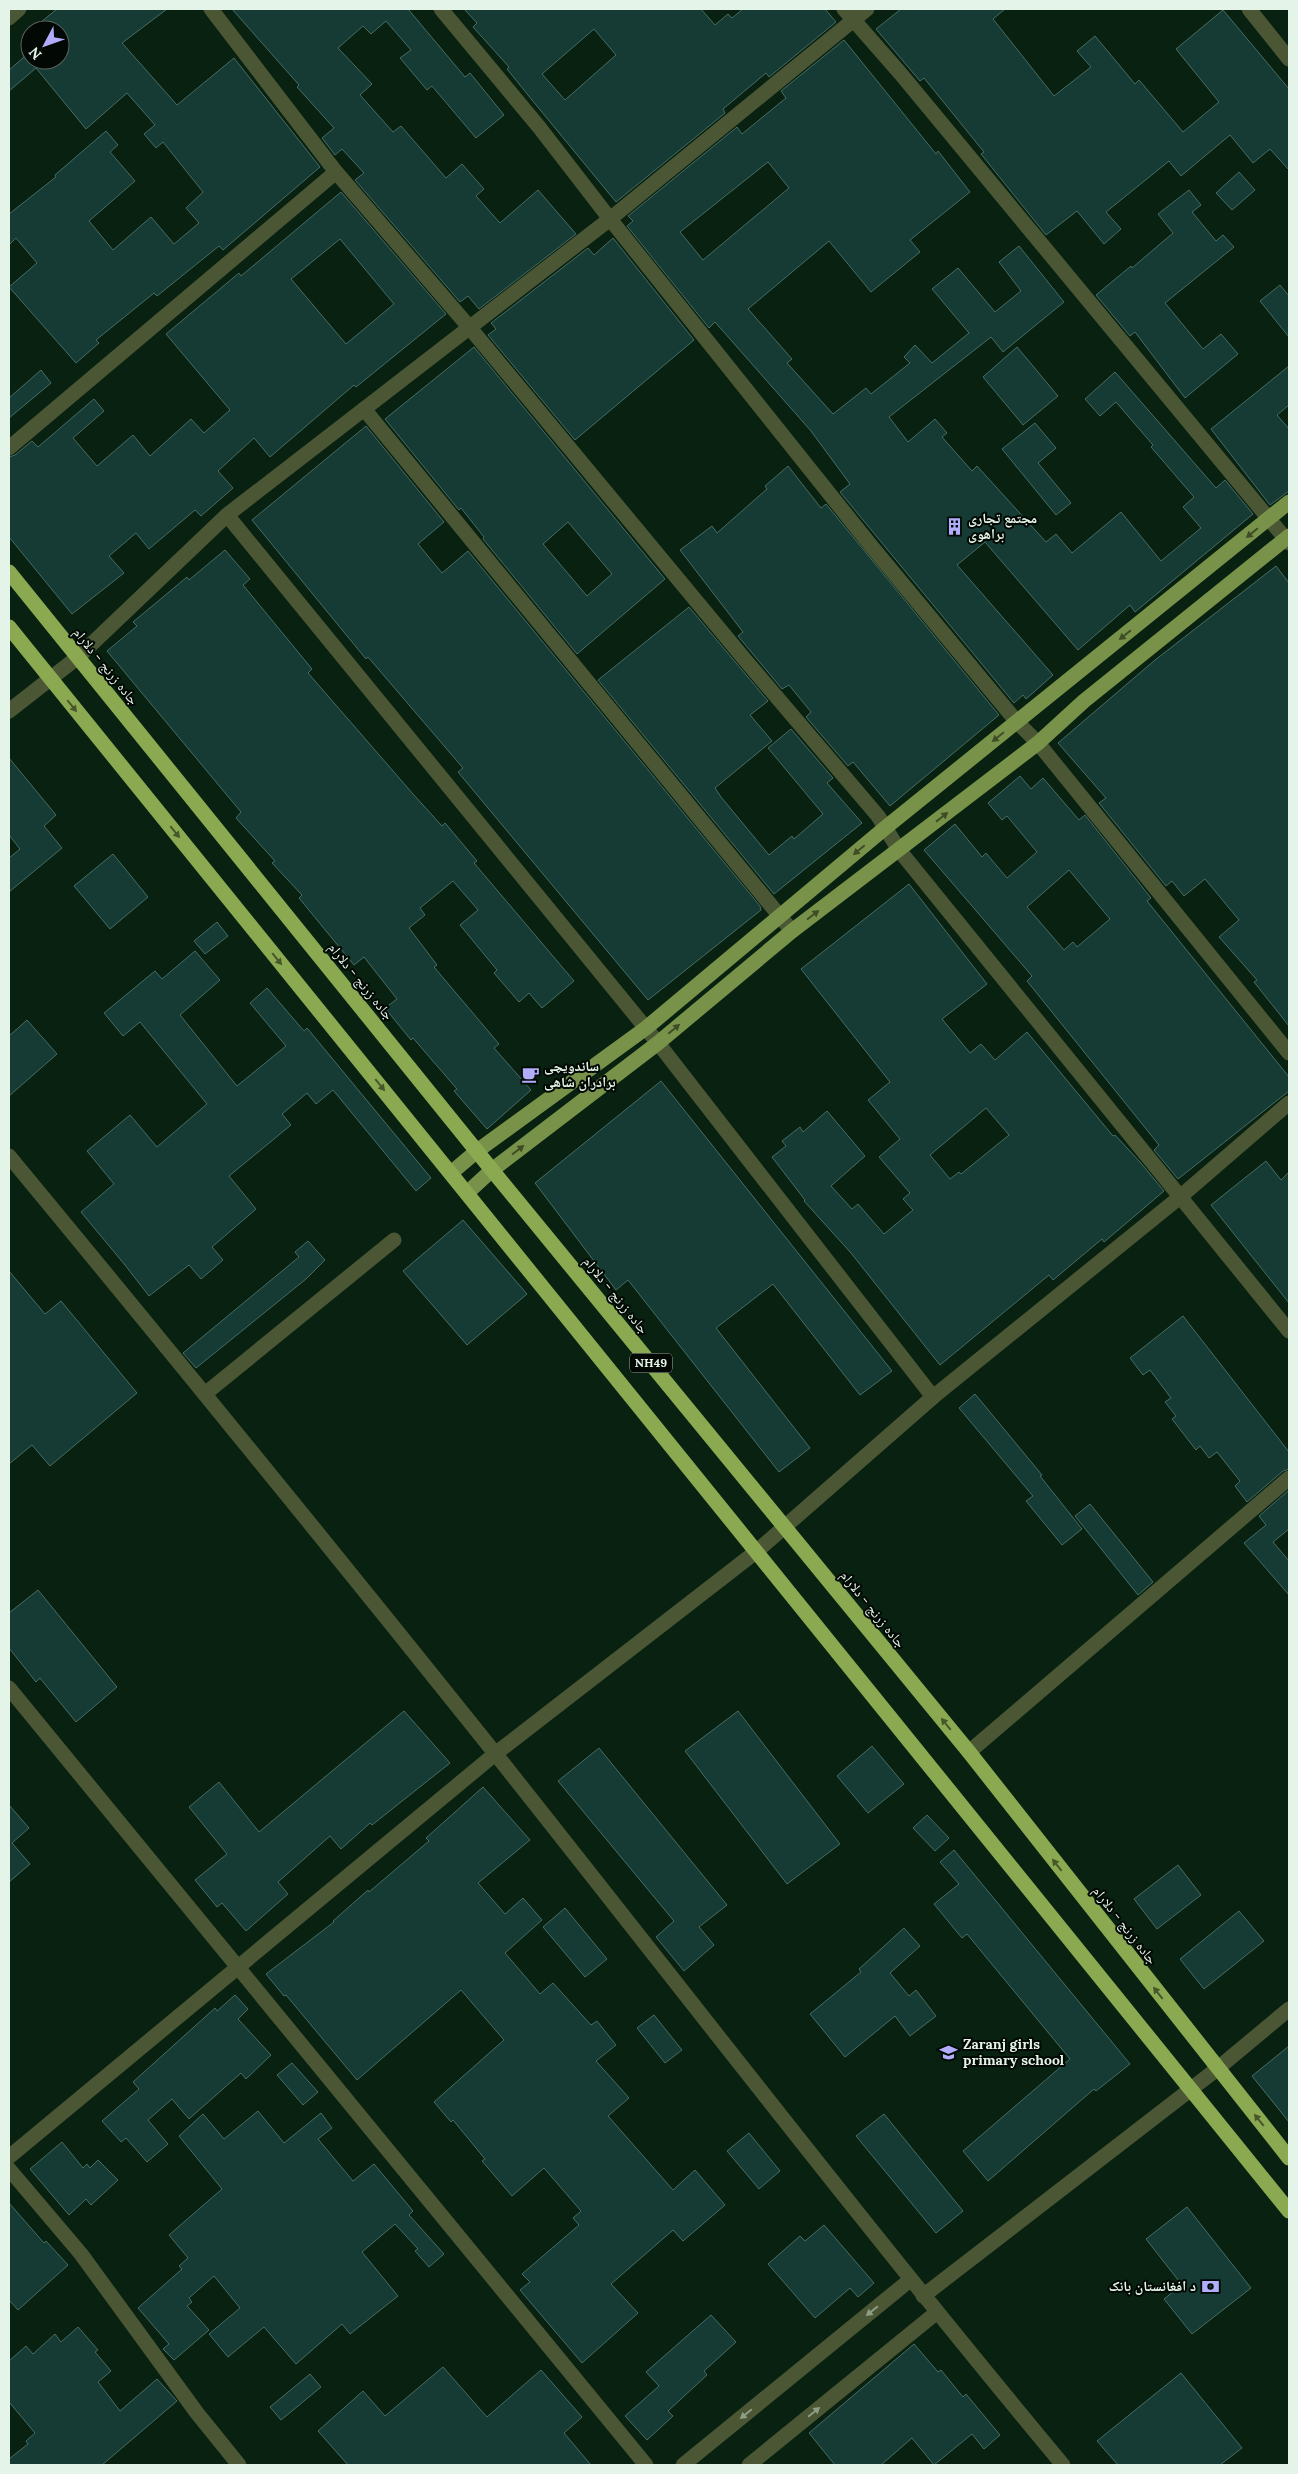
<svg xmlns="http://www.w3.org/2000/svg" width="1298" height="2474" viewBox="0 0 1298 2474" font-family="Lora,'Noto Naskh Arabic',serif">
<rect width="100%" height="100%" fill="#082110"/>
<g fill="#153b34" stroke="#476d65" fill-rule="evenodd">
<path d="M57,9H167L122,43L177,105L234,58L320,167L223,250L219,246L157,296L154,293L96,340L99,343L76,363L9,287L37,263L16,238L9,245V214L56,177L55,175L106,131L118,145L110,152L135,181L89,221L113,250L151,217L174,244L199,223L186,208L203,192L163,142L156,148L144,134L155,125L127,93L86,129L36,68L9,91V70L30,52V60H60V30H48L41,22Z"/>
<path d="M232,9H408L465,77L470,73L504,115L476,138L432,86L427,90L400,58L411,50L386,21L371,34L363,26L338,48L372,84L360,95L393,132L401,126L446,178L462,164L484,189L476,196L500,223L538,190L576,234L479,309L468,296L460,302L355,180L364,173L342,149L335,155L322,138L334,128L297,87L299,85Z"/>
<path d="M464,9H701L715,25L728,14L732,18L743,9H825L836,22L769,77L766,73L723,109L725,113L616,202L532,100L507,69L509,67L473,27L477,23ZM594,29L616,55L565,100L542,74Z"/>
<path d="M901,9H1005L993,19L1054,96L1091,67L1077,51L1095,36L1135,84L1139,80L1183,132L1219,102L1176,49L1223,10L1289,89V170L1270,149L1253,163L1230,135L1181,176L1169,161L1106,212L1121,229L1104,244L1077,211L1046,235L981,154L984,152L924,78L920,81L876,29Z"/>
<path d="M844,40L936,154L938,151L970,192L910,240L920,252L871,292L829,241L748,309L792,359L787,363L833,414L866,388L871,394L910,363L904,357L915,345L932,363L969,333L932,289L958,268L995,312L1021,291L999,262L1019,246L1064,302L1003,352L991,337L889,417L908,442L935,419L947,433L942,437L972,471L977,466L1046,542L1056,534L1072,553L1121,512L1161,561L1201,528L1183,507L1194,497L1151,447L1153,445L1116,402L1100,416L1085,399L1115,372L1216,488L1225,480L1253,514L1135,612L1130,605L1078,650L985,542L957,565L1053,675L1026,699L1023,695L1014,703L840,492L850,484L811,431L722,330L715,322L709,328L627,226L633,221L628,216L737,127L742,134L786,98L781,91ZM768,162L789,188L703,260L680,232Z"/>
<path d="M1239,172L1255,190L1232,210L1216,193Z"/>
<path d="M1189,190L1201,205L1192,212L1216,241L1223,235L1234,247L1165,303L1203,349L1221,334L1238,354L1185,398L1135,332L1130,336L1096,295L1131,266L1132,268L1173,233L1158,214Z"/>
<path d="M341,192L446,314L356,387L354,385L270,457L254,438L218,471L233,488L201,516L195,510L149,549L136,533L109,556L124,573L72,614L9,537V457L15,455L32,441L38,447L94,399L104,411L73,438L97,466L133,435L150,456L191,419L204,433L230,410L166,334L239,273L241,276ZM340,239L394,304L346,344L291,279Z"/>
<path d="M613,238L694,340L575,440L488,335L496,329L491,323L588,248L594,255Z"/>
<path d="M1280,285L1289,296V337L1260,301Z"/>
<path d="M474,347L665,579L577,654L483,539L484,537L461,508L459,510L385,419ZM568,522L612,574L587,596L543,544Z"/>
<path d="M1017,347L1058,396L1023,425L983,377Z"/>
<path d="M1289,366V405L1277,415L1289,429V491L1270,505L1211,429Z"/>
<path d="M41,370L51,383L9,418V398Z"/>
<path d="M1035,423L1056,448L1038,463L1071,503L1056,515L1002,449Z"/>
<path d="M366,426L444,522L418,544L442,573L468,551L760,906L761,910L648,1000L458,772L463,768L368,657L366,659L252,520Z"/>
<path d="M788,466L821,508L826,504L999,715L890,806L853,762L848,766L806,717L811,712L789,685L782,689L738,636L743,632L680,550L712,526L717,533L767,489L765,486Z"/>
<path d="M225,550L250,579L243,585L312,669L308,673L413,794L442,826L445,823L477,861L474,863L574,981L542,1008L529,993L519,1002L494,973L497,970L460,925L478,910L453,881L420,908L425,915L409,928L437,965L434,967L499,1044L494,1048L531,1090L487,1129L454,1091L457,1089L413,1038L411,1040L385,1008L397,999L364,957L354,965L299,898L302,895L272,863L275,861L236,818L241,812L107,651L137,626L133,622L187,577L189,580Z"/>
<path d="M1276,566L1289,583V1026L1254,982L1257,980L1219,937L1239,920L1220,897L1205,879L1184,896L1172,881L1166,886L1099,803L1106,798L1058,743L1155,660Z"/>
<path d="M689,607L768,701L750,715L772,741L715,788L721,797L769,855L792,836L794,839L823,814L768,748L791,729L833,778L827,783L862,823L774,894L598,680Z"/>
<path d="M9,758L56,815L44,826L62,848L9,892V858L20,849L9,835Z"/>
<path d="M1020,776L1031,789L1043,778L1079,820L1085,815L1151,898L1147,901L1289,1077V1091L1178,1179L1154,1150L1159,1145L1027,981L1032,976L924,850L955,824L982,857L986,853L1007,878L1037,852L1007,816L1002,820L988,803ZM1069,870L1110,919L1077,947L1073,942L1064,950L1027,907Z"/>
<path d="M113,854L148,897L110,929L74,886Z"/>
<path d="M909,884L987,984L942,1019L970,1053L981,1044L995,1060L1027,1032L1113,1136L1115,1135L1140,1162L1164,1191L1104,1242L1102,1239L1053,1280L1049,1275L940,1365L851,1253L804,1201L805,1200L772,1157L786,1146L782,1141L800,1127L803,1132L827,1111L865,1156L831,1186L852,1209L858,1204L884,1234L913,1210L903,1199L910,1193L879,1157L900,1139L868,1100L890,1082L801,969ZM986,1108L1009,1135L961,1174L959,1172L950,1179L930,1155Z"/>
<path d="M217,922L228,936L205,954L194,941Z"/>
<path d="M195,951L220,980L180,1015L237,1086L286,1046L250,1003L267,988L304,1031L307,1028L431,1178L416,1191L333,1090L316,1104L307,1093L282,1114L291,1125L229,1176L256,1209L212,1247L223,1260L201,1279L189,1265L149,1296L125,1265L81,1212L114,1184L87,1151L130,1115L157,1147L207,1104L140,1022L123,1036L104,1013L155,971L162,979Z"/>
<path d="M27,1020L57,1054L9,1096V1036Z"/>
<path d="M661,1081L892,1371L860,1395L773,1284L716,1328L810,1448L779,1472L628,1280L616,1290L535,1183Z"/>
<path d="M1266,1161L1281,1180L1289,1172V1303L1211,1205Z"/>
<path d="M463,1220L527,1294L467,1345L403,1271Z"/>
<path d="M308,1241L325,1260L306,1279L196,1368L183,1353L299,1257L295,1252Z"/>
<path d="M9,1271L45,1314L61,1301L137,1393L50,1466L32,1445L9,1464Z"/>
<path d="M1183,1316L1289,1452V1469L1283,1471L1247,1502L1235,1486L1240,1481L1217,1452L1209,1458L1200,1446L1196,1450L1172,1419L1176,1416L1165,1402L1171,1398L1150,1370L1143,1375L1130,1358Z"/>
<path d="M975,1394L1042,1475L1040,1476L1082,1529L1062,1545L1026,1501L1033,1496L959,1408Z"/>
<path d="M1289,1490V1529L1273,1542L1289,1561V1595L1244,1543L1266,1525L1259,1516Z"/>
<path d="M1090,1504L1153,1582L1138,1595L1075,1516Z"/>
<path d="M38,1590L117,1687L76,1722L40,1678L36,1682L9,1648V1613Z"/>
<path d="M404,1711L450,1763L372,1825L370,1823L341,1849L330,1836L278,1882L288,1894L246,1931L222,1903L217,1907L195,1880L227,1854L189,1807L219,1782L259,1832Z"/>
<path d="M738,1711L840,1844L787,1884L685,1751Z"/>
<path d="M872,1746L904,1784L868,1813L837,1776Z"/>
<path d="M599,1748L727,1905L699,1927L714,1945L684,1971L656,1937L674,1921L558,1781Z"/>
<path d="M483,1787L530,1840L478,1883L505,1914L523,1898L542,1920L505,1953L540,1994L553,1983L591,2025L597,2021L616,2045L596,2061L629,2098L608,2116L673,2190L695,2170L725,2205L683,2241L673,2230L611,2284L638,2313L582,2363L520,2290L530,2282L522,2274L579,2225L573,2218L581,2211L544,2168L512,2196L482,2161L485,2159L453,2120L451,2122L434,2102L504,2040L461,1990L357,2080L286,1995L284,1996L266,1974L334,1922L333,1921L368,1890L369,1892L429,1841L426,1838Z"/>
<path d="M9,1805L29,1828L12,1843L30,1864L9,1882Z"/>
<path d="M927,1815L949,1838L935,1851L913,1828Z"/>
<path d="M954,1850L1130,2064L1096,2091L1094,2089L988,2181L963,2151L1070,2059L967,1934L962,1938L934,1904L959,1884L940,1862Z"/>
<path d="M1178,1865L1201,1895L1157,1929L1134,1899Z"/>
<path d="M565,1908L607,1959L585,1977L543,1927Z"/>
<path d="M1239,1911L1264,1941L1204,1989L1180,1959Z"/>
<path d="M904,1928L920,1946L890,1973L909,1996L916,1990L936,2016L910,2036L895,2016L845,2057L810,2014L861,1972L859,1969Z"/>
<path d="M235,1995L248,2009L238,2019L271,2055L246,2079L241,2073L189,2119L172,2099L148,2120L168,2144L147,2162L126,2138L121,2142L102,2121L139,2089L133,2082L215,2008L217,2011Z"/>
<path d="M654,2015L682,2050L665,2063L637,2028Z"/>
<path d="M1289,2046V2122L1252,2076Z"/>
<path d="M292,2063L318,2092L303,2105L277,2075Z"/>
<path d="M258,2111L284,2143L321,2113L332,2128L318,2139L353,2181L374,2164L413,2211L409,2215L444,2254L429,2267L415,2251L418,2249L395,2224L362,2252L398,2296L350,2334L342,2324L296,2364L264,2327L228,2357L209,2334L240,2308L214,2276L189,2298L192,2302L187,2306L209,2330L174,2360L163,2349L169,2344L138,2308L182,2269L179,2266L188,2258L169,2235L222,2189L179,2136L203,2114L224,2139Z"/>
<path d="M884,2114L963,2211L936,2233L856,2136Z"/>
<path d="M749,2133L780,2171L759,2189L727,2151Z"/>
<path d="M62,2142L83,2168L87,2164L90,2168L98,2160L118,2180L91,2205L86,2199L69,2215L30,2169Z"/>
<path d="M9,2203L44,2243L46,2241L68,2265L18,2310L9,2300Z"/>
<path d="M1187,2207L1251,2288L1192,2334L1164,2299L1182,2285L1146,2239Z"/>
<path d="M824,2225L874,2283L858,2297L850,2288L815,2318L768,2264L800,2236L805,2241Z"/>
<path d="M711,2315L736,2342L704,2371L707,2375L668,2411L673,2416L647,2440L625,2416L659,2386L646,2372Z"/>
<path d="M78,2327L98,2350L95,2352L111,2371L98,2382L120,2411L157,2379L177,2401L102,2465H9V2459L28,2444L26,2441L35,2433L9,2402V2361L26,2346L33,2354L55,2334L61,2342Z"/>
<path d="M914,2344L938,2372L941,2370L963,2397L966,2394L1000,2435L984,2449L972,2434L934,2465L912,2438L881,2465H835L809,2433Z"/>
<path d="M443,2367L487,2417L541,2370L582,2417L564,2433L591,2465H348L318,2431L363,2391L385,2416Z"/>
<path d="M1181,2373L1242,2448L1220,2465H1118L1097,2441Z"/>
<path d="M310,2374L321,2387L281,2420L270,2407Z"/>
</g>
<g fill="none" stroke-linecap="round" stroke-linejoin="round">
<g stroke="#4a5634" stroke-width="15">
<path d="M211,9L336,172L470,328L746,661L878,816L899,850L1289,1331"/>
<path d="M441,9L539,127L610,219L872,547L1017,722L1038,743L1289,1053"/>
<path d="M844,9L900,73L1289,543"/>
<path d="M1249,9L1289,59"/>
<path d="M9,18L19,9"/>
<path d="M364,409L792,931"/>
<path d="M9,448L336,172"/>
<path d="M227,515L658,1043L933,1397"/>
<path d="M9,711L78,657L227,515L610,219L867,9"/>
<path d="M9,1156C172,1353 334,1552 494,1752C683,1990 868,2231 1063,2465"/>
<path d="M206,1393L394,1240"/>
<path d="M9,1688L646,2465"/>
<path d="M969,1752L1289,1478"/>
<path d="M9,2157L495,1754L757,1551L933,1397L1180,1197L1289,1103"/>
<path d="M9,2169L81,2254L197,2413L239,2465"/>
<path d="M923,2296L1217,2069L1289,2009"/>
<path d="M683,2465L910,2280"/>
<path d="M749,2465L936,2313"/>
</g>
<g stroke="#799249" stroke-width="15">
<path d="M451,1173L477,1151L646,1028L885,828L1289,502"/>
<path d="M467,1193L492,1170L658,1043L792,931L1038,743L1084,701L1289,536"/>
</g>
<g stroke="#8ba950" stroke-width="15">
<path d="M9,572L492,1170L969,1752L1289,2158"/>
<path d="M9,627L1289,2211"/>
</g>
</g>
<defs><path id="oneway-solid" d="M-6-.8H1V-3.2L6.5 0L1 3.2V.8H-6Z" transform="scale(1.25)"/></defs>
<g fill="#3e4d26">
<use href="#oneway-solid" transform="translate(1252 533) rotate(141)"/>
<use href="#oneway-solid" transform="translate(1125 635) rotate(141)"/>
<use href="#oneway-solid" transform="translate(998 737) rotate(141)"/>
<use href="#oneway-solid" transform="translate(942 817) rotate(-38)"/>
<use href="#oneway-solid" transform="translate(859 850) rotate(140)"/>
<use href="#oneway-solid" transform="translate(813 915) rotate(-37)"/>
<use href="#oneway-solid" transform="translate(674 1029) rotate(-40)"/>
<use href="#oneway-solid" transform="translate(518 1150) rotate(-37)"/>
</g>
<g fill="#46582a">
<use href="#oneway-solid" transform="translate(72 706) rotate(51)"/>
<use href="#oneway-solid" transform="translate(175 832) rotate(51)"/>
<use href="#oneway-solid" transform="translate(277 959) rotate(51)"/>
<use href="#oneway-solid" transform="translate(380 1085) rotate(51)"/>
<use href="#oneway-solid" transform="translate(946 1724) rotate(-129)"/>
<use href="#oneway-solid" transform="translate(1057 1865) rotate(-128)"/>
<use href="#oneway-solid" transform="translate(1158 1993) rotate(-128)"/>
<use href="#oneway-solid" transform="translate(1259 2120) rotate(-129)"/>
</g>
<g fill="#909d85">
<use href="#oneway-solid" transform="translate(872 2311) rotate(141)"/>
<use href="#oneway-solid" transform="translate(814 2412) rotate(-39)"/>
<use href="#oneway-solid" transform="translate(746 2414) rotate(141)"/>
</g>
<defs>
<symbol id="building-bare" viewBox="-9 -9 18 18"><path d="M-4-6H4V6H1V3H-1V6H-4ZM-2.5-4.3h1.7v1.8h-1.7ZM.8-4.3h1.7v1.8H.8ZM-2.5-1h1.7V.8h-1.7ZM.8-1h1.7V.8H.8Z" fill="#b2adfa" stroke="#020803" stroke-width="2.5" paint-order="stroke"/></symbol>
<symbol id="cafe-bare" viewBox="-9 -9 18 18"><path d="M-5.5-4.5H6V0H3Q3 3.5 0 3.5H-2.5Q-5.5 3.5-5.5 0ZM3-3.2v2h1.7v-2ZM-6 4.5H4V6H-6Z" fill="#b2adfa" stroke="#020803" stroke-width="2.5" paint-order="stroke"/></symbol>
<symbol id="school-bare" viewBox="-9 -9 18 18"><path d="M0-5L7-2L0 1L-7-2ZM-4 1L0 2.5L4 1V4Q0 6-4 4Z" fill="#b2adfa" stroke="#020803" stroke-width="2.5" paint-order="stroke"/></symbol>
<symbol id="bank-bare" viewBox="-9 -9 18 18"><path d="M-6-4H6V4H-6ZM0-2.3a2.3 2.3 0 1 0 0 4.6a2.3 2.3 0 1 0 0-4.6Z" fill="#b2adfa" stroke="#020803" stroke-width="2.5" paint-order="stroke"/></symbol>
</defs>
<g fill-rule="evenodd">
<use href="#building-bare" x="942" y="514" width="25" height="25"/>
<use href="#cafe-bare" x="518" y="1062" width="25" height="25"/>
<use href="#school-bare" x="936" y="2040" width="25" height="25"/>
<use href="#bank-bare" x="1198" y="2274" width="25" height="25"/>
</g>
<g text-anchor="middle" stroke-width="4" stroke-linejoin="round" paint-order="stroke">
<rect fill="#020803" stroke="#a1ada3" stroke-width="1" x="630" y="1353.5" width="42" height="19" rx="4"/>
<g font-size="12" font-weight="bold" fill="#e5f4e8">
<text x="651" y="1367">NH49</text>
</g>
<g font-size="14" font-weight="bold" fill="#e5f4e8" stroke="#020803" text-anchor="start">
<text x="968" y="523">مجتمع تجاری<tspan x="968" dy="16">براهوی</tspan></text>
<text x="544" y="1071">ساندویچی<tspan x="544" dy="16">برادران شاهی</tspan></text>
<text x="963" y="2049">Zaranj girls<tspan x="963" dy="16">primary school</tspan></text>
<text x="1196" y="2291" text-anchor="end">د افغانستان بانک</text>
</g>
<g font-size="14" fill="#e5f4e8" stroke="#020803">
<text transform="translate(106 666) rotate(51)" y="5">جاده زرنج - دلارام</text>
<text transform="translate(361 981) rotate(51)" y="5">جاده زرنج - دلارام</text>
<text transform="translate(616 1295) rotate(51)" y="5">جاده زرنج - دلارام</text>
<text transform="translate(873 1609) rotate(51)" y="5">جاده زرنج - دلارام</text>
<text transform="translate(1125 1925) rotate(52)" y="5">جاده زرنج - دلارام</text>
</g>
</g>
<rect width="1298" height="2474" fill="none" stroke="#e5f4e8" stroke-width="20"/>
<g transform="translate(45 45) rotate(229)"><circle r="24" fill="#020803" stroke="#5d665f"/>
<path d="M0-4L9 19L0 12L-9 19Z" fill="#b2adfa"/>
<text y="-8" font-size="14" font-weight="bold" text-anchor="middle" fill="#e5f4e8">N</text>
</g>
</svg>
